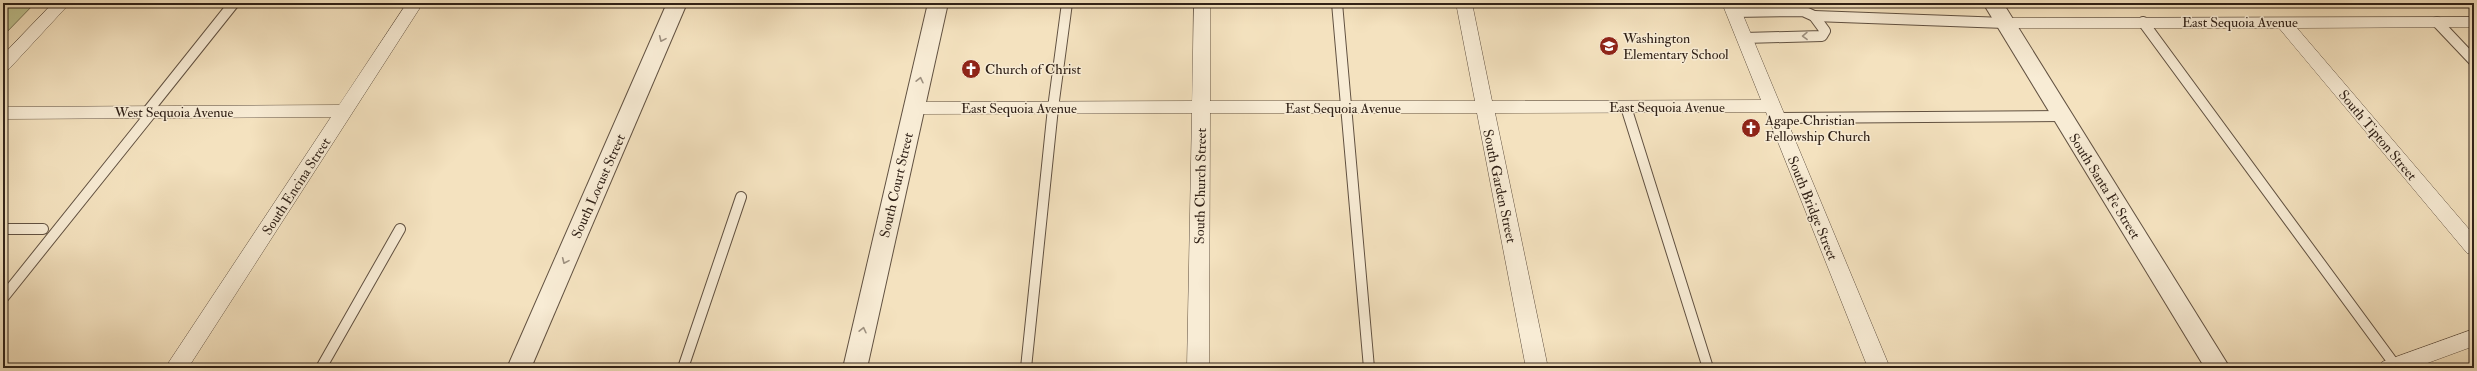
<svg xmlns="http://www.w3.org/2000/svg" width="2477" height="371" viewBox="0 0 2477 371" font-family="'IM FELL Double Pica',serif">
<rect width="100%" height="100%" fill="#f4e2bf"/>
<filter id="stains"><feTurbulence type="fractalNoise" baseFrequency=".005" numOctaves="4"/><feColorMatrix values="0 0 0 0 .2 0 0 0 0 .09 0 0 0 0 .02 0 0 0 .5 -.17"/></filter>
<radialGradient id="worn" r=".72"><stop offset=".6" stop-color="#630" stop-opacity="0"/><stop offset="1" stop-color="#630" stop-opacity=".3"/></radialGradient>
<path fill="#bfc28f" stroke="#787253" d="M3,3H35L3,36Z"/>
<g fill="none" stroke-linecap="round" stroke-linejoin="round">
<defs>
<g id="service">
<path d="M1337,3L1369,368"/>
<path d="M1733,12L1803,11L1814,16L1825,31L1822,36L1744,38"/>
<path d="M1814,16L2005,23"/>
<path d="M2143,22L2395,365"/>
<path d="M2437,22L2474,61"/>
<path d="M1626,107L1708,368"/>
<path d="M147,112L234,3"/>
<path d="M1777,118L2062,116"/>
<path d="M3,229H43"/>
<path d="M3,298L152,112"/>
<path d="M321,368L400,229"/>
<path d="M683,368L741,197"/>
<path d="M1026,368L1053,108L1067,3"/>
</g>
<g id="minor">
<path d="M53,3H70L9,69L3,71V55Z"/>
<path d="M407,3H423L188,368H165L331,117L3,119V107L339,105Z"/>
<path d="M1194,3H1210V101H1475L1456,3H1472L1492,101L1761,100L1722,3H1738L1890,368H1868L1766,112L1495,113L1548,368H1526L1477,113H1210L1209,368H1187L1192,113L914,114L908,112L905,108L908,104L914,102L1192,101Z"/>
<path d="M2474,17V27L2297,28L2474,235V255L2467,253L2279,28H2005L1999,27L1997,23L1999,19L2005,18Z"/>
<path d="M2474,329V346L2414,368H2379L2382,362Z"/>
</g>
<g id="tertiary">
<path d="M667,3H687L531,368H507Z"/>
<path d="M928,3H948L867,368H843Z"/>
<path d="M1983,3H2003L2230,368H2205Z"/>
</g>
</defs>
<use href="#service" stroke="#615141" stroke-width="12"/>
<use href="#minor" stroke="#615141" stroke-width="1"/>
<use href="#tertiary" stroke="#615141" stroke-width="2"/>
<use href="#service" stroke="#f8ecd5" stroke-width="10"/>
<use href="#minor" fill="#f8ecd5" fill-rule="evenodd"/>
<use href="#tertiary" fill="#f8ecd5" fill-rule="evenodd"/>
</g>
<defs><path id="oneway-chevron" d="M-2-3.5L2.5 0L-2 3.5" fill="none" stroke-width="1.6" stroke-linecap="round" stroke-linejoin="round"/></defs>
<g stroke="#9e9180">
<use href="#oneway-chevron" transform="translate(1805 36) rotate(179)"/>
<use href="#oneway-chevron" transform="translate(662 39) rotate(114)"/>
<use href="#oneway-chevron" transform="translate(920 80) rotate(-77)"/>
<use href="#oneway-chevron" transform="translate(565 261) rotate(114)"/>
<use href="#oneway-chevron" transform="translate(863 330) rotate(-77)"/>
</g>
<defs>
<symbol id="school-disc" viewBox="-11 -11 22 22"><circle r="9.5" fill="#8f2418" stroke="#f8ecd5"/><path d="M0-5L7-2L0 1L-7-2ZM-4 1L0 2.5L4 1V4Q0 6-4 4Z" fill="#fff"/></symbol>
<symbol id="church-disc" viewBox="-11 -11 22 22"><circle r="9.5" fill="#8f2418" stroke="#f8ecd5"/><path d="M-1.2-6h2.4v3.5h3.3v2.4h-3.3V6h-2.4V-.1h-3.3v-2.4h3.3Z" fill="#fff"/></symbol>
</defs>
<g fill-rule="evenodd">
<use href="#school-disc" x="1598" y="35" width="22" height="22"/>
<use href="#church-disc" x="960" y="58" width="22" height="22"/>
<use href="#church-disc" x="1740" y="117" width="22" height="22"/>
</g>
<g text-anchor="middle" stroke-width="3" stroke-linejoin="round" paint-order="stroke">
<g font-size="14" fill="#302117" stroke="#f8ecd5">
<text x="2240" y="27">East Sequoia Avenue</text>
<text x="1667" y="112">East Sequoia Avenue</text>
<text x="1019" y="113">East Sequoia Avenue</text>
<text x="1343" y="113">East Sequoia Avenue</text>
<text x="174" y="117">West Sequoia Avenue</text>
<text transform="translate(2378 135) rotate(50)" y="5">South Tipton Street</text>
<text transform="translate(896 185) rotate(-77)" y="5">South Court Street</text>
<text transform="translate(296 186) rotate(-57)" y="5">South Encina Street</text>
<text transform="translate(598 186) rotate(-66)" y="5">South Locust Street</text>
<text transform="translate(1200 186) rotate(-89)" y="5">South Church Street</text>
<text transform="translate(1500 186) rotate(78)" y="5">South Garden Street</text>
<text transform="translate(2105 186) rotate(58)" y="5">South Santa Fe Street</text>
<text transform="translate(1813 208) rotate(68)" y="5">South Bridge Street</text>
</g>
<g font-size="14" fill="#302117" stroke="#f8ecd5" text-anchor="start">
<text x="1623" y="43">Washington<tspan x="1623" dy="16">Elementary School</tspan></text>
<text x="985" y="74">Church of Christ</text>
<text x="1765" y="125">Agape Christian<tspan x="1765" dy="16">Fellowship Church</tspan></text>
</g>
</g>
<rect width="2477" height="371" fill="none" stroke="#f4e2bf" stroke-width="16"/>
<rect x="4" y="4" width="2469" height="363" fill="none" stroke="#302117" stroke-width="2"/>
<rect x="8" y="8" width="2461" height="355" fill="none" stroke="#302117"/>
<rect width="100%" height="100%" filter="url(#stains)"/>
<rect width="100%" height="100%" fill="url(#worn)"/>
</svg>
